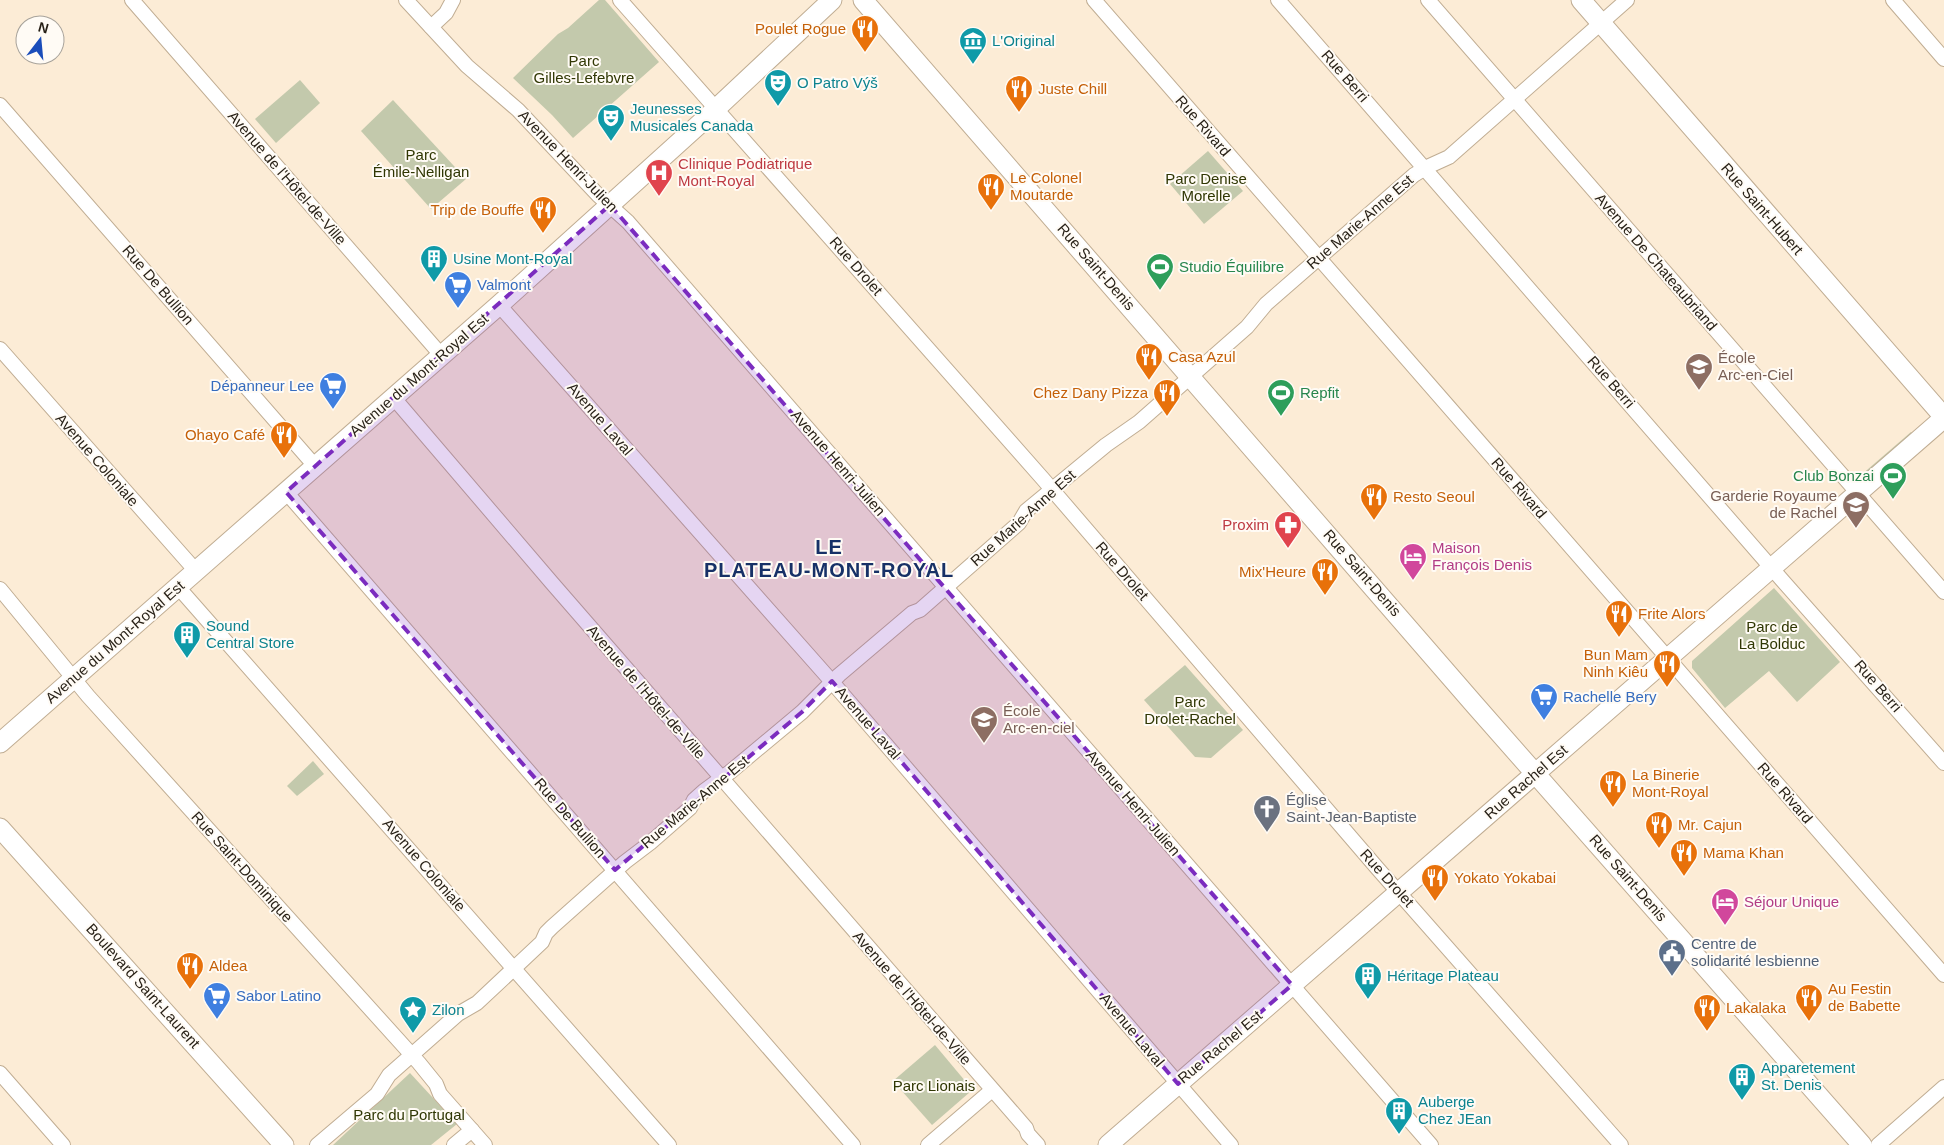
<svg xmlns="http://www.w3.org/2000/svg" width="1944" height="1145" viewBox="0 0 1944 1145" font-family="Helvetica,sans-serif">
<rect width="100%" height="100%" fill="#fcecd6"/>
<g fill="#c3c9ac">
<path d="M599,0H605L659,62L573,138L552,115L513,78L558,34L568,28Z"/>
<path d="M300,80L320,103L276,143L255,119Z"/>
<path d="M393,100L466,179L431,209L361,131Z"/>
<path d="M1208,151L1243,191L1204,224L1170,184Z"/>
<path d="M1911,432L1913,434L1862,478L1860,476Z"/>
<path d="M1774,588L1840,662L1797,702L1769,671L1725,708L1692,668V661Z"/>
<path d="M1185,665L1243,730L1211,758L1195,757L1144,700Z"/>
<path d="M313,761L324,774L297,796L287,786Z"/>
<path d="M935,1045L971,1088L970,1092L932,1125L893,1081Z"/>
<path d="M410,1073L457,1124L431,1145H333Z"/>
</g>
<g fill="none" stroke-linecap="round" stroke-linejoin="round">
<defs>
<g id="street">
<path d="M132,0L442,356"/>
<path d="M406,0L467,66L518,110L598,195L628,222L1431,1145"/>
<path d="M620,0L1043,479L1378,869L1621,1145"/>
<path d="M1094,0L1944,975"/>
<path d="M1278,0L1782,580L1944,763"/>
<path d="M1428,0L1944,592"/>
<path d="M1893,0L1944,59"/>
<path d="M431,27L446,13L453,0"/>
<path d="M0,105L315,466"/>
<path d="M499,305L826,675L1231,1145"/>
<path d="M0,349L196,571"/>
<path d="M393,397L552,583L1026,1128L1028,1134L1038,1145"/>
<path d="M286,492L853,1145"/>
<path d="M178,587L669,1145"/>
<path d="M0,589L88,696L419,1063L436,1084L440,1094L485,1145"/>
<path d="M0,1073L63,1145"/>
<path d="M317,1145L377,1094L389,1075L458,1014L477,1003L542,942L546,933L552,927L625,862L650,843L690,808L694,800L704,791L730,772L802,712L839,675L912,613L920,610L1019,523L1026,511L1106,445L1139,422L1247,327L1266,304L1414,175L1427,167L1449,157L1627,0"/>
<path d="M454,1145L472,1130"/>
<path d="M928,1145L992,1090"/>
<path d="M1878,1145L1944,1087"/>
</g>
<g id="secondary">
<path d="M863,0L1474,704L1862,1145"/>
<path d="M1581,0L1944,417"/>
<path d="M0,743L499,305L705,119L832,0"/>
<path d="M0,828L284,1145"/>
<path d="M1108,1145L1944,418"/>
</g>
</defs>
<use href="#street" stroke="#c0ad93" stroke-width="16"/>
<use href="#secondary" stroke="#c0ad93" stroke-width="21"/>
<use href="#street" stroke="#fff" stroke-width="14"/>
<use href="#secondary" stroke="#fff" stroke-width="19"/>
</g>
<path fill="#7b2cbf" fill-opacity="0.2" stroke="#7b2cbf" stroke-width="4" stroke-dasharray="10 6" stroke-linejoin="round" d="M610,205L1292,985L1178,1084L832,681L802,712L615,870L286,492Z"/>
<defs>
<symbol id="restaurant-pin" viewBox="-11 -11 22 30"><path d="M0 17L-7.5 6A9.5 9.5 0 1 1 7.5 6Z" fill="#e8710a" stroke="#fffbf5"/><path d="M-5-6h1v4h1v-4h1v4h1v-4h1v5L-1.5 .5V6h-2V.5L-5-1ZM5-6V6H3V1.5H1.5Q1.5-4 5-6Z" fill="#fff"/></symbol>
<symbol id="museum-pin" viewBox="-11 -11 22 30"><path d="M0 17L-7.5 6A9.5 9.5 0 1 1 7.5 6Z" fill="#0f9aa8" stroke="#fffbf5"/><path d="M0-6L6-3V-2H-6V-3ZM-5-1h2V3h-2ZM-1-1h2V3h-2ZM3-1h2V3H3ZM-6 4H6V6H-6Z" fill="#fff"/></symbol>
<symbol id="theatre-pin" viewBox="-11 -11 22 30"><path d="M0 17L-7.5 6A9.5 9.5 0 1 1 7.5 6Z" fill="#0f9aa8" stroke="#fffbf5"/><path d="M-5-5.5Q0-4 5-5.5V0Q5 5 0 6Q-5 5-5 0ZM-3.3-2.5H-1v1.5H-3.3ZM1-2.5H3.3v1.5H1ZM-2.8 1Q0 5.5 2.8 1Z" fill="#fff"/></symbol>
<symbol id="hospital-pin" viewBox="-11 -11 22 30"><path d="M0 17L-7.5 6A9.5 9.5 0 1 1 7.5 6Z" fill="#e0444e" stroke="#fffbf5"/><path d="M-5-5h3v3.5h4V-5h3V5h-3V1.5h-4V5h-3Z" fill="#fff"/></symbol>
<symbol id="building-pin" viewBox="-11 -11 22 30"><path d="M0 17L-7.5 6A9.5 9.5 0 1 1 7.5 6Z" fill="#0f9aa8" stroke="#fffbf5"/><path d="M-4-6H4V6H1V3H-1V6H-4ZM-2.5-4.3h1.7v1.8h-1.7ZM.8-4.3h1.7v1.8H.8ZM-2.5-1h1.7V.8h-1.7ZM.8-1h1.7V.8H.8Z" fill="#fff"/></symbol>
<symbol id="stadium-pin" viewBox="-11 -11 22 30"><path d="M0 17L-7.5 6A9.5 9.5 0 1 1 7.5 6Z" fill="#2e9e5b" stroke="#fffbf5"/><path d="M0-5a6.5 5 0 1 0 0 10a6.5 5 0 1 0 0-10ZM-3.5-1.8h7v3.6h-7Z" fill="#fff"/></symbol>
<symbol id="supermarket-pin" viewBox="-11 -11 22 30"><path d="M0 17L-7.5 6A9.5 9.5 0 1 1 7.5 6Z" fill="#3f7fe0" stroke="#fffbf5"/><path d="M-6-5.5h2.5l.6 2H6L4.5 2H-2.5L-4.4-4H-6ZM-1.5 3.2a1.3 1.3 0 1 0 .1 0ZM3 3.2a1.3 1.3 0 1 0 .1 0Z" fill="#fff"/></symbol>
<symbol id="school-pin" viewBox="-11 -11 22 30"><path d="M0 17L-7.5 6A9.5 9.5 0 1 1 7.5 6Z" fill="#8d6e63" stroke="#fffbf5"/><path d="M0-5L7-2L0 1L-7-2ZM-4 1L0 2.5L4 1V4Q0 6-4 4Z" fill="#fff"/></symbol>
<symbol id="pharmacy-pin" viewBox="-11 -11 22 30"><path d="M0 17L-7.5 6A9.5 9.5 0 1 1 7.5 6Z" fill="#e0444e" stroke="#fffbf5"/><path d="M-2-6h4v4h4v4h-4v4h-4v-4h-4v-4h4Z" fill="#fff"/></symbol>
<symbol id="hotel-pin" viewBox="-11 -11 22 30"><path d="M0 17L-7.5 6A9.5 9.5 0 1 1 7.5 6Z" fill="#d1479c" stroke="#fffbf5"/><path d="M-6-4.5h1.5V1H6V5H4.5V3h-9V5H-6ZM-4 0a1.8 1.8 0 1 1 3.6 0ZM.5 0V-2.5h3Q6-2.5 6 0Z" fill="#fff"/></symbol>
<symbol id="church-pin" viewBox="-11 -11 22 30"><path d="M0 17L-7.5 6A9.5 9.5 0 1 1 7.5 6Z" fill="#6b7280" stroke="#fffbf5"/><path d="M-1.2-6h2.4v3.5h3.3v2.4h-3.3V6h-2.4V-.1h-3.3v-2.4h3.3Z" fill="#fff"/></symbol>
<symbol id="civic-pin" viewBox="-11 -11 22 30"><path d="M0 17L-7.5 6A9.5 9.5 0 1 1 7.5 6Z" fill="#5c6f8a" stroke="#fffbf5"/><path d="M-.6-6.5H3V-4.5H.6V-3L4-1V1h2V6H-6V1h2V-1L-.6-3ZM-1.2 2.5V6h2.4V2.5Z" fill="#fff"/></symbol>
<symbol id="sight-pin" viewBox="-11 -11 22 30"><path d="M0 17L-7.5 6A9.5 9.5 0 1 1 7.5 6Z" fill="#0f9aa8" stroke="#fffbf5"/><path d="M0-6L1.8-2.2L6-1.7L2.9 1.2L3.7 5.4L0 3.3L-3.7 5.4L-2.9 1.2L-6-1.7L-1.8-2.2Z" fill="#fff"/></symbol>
</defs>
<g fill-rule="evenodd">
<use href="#restaurant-pin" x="849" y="13" width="32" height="43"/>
<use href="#museum-pin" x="957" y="25" width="32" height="43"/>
<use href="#theatre-pin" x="762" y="67" width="32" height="43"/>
<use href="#restaurant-pin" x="1003" y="73" width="32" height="43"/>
<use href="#theatre-pin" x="595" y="102" width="32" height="43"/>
<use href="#hospital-pin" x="643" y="157" width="32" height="43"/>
<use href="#restaurant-pin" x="975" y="171" width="32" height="43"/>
<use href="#restaurant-pin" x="527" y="194" width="32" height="43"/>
<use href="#building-pin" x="418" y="243" width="32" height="43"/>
<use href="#stadium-pin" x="1144" y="251" width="32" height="43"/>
<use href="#supermarket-pin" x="442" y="269" width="32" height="43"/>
<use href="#restaurant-pin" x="1133" y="341" width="32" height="43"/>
<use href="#school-pin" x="1683" y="351" width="32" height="43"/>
<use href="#supermarket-pin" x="317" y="370" width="32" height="43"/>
<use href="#restaurant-pin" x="1151" y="377" width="32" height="43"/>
<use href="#stadium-pin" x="1265" y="377" width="32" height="43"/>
<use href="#restaurant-pin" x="268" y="419" width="32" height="43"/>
<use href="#stadium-pin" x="1877" y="460" width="32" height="43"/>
<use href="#restaurant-pin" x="1358" y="481" width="32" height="43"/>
<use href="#school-pin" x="1840" y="489" width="32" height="43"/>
<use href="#pharmacy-pin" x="1272" y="509" width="32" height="43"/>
<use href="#hotel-pin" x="1397" y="541" width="32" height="43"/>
<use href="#restaurant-pin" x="1309" y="556" width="32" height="43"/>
<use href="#restaurant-pin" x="1603" y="598" width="32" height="43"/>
<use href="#building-pin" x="171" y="619" width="32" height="43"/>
<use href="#restaurant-pin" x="1651" y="648" width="32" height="43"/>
<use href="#supermarket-pin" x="1528" y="681" width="32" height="43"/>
<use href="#school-pin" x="968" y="704" width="32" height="43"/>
<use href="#restaurant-pin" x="1597" y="768" width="32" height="43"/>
<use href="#church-pin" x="1251" y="793" width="32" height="43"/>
<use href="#restaurant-pin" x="1643" y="809" width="32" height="43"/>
<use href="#restaurant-pin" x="1668" y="837" width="32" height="43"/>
<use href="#restaurant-pin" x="1419" y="862" width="32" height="43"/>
<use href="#hotel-pin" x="1709" y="886" width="32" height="43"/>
<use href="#civic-pin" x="1656" y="937" width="32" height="43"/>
<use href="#restaurant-pin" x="174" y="950" width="32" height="43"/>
<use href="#building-pin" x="1352" y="960" width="32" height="43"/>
<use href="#supermarket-pin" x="201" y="980" width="32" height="43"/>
<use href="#restaurant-pin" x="1793" y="982" width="32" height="43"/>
<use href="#restaurant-pin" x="1691" y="992" width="32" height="43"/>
<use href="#sight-pin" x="397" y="994" width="32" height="43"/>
<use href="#building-pin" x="1726" y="1061" width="32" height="43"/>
<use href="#building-pin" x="1383" y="1095" width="32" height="43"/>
</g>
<g text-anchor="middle" stroke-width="4" stroke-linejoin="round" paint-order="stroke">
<g font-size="15" fill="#c56008" stroke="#fffbf5" text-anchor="start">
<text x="846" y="34" text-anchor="end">Poulet Rogue</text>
<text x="1038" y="94">Juste Chill</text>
<text x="1010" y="183">Le Colonel<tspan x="1010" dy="17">Moutarde</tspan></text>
<text x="524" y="215" text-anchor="end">Trip de Bouffe</text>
<text x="1168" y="362">Casa Azul</text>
<text x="1148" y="398" text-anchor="end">Chez Dany Pizza</text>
<text x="265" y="440" text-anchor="end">Ohayo Café</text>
<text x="1393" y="502">Resto Seoul</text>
<text x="1306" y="577" text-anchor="end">Mix'Heure</text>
<text x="1638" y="619">Frite Alors</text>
<text x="1648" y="660" text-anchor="end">Bun Mam<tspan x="1648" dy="17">Ninh Kiêu</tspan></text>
<text x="1632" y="780">La Binerie<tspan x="1632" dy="17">Mont-Royal</tspan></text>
<text x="1678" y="830">Mr. Cajun</text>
<text x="1703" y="858">Mama Khan</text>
<text x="1454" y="883">Yokato Yokabai</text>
<text x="209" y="971">Aldea</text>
<text x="1828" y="994">Au Festin<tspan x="1828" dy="17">de Babette</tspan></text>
<text x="1726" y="1013">Lakalaka</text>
</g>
<g font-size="15" fill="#0d838f" stroke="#fffbf5" text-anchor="start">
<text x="992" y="46">L'Original</text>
<text x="797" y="88">O Patro Výš</text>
<text x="630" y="114">Jeunesses<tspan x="630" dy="17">Musicales Canada</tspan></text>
<text x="453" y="264">Usine Mont-Royal</text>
<text x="206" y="631">Sound<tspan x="206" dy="17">Central Store</tspan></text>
<text x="1387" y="981">Héritage Plateau</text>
<text x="432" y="1015">Zilon</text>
<text x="1761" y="1073">Apparetement<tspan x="1761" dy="17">St. Denis</tspan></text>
<text x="1418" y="1107">Auberge<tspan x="1418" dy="17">Chez JEan</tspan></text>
</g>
<g font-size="15" fill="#303704" stroke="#fffbf5">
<text x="584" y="66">Parc<tspan x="584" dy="17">Gilles-Lefebvre</tspan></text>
<text x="421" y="160">Parc<tspan x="421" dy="17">Émile-Nelligan</tspan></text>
<text x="1206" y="184">Parc Denise<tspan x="1206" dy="17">Morelle</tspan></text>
<text x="1772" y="632">Parc de<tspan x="1772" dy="17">La Bolduc</tspan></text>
<text x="1190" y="707">Parc<tspan x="1190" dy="17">Drolet-Rachel</tspan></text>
<text x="934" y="1091">Parc Lionais</text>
<text x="409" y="1120">Parc du Portugal</text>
</g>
<g font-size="15" fill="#261f15" stroke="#fffbf5">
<text transform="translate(1345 76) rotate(49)" y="5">Rue Berri</text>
<text transform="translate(1203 126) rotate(49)" y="5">Rue Rivard</text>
<text transform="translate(568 161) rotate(46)" y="5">Avenue Henri-Julien</text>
<text transform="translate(287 178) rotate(49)" y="5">Avenue de l'Hôtel-de-Ville</text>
<text transform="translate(1762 209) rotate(49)" y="5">Rue Saint-Hubert</text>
<text transform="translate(1360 222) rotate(-41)" y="5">Rue Marie-Anne Est</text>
<text transform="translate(1656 262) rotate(49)" y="5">Avenue De Chateaubriand</text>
<text transform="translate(856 266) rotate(49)" y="5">Rue Drolet</text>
<text transform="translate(1096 267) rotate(49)" y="5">Rue Saint-Denis</text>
<text transform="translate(158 285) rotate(49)" y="5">Rue De Bullion</text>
<text transform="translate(419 375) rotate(-41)" y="5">Avenue du Mont-Royal Est</text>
<text transform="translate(1611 382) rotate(49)" y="5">Rue Berri</text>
<text transform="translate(600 419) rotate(49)" y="5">Avenue Laval</text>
<text transform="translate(97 460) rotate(49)" y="5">Avenue Coloniale</text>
<text transform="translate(838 463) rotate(49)" y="5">Avenue Henri-Julien</text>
<text transform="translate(1519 488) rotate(49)" y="5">Rue Rivard</text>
<text transform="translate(1023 518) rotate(-42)" y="5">Rue Marie-Anne Est</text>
<text transform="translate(1122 571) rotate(49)" y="5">Rue Drolet</text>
<text transform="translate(1362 573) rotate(49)" y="5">Rue Saint-Denis</text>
<text transform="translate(115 642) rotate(-41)" y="5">Avenue du Mont-Royal Est</text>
<text transform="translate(1878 686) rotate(49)" y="5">Rue Berri</text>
<text transform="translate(646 692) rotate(49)" y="5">Avenue de l'Hôtel-de-Ville</text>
<text transform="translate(868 723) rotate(49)" y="5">Avenue Laval</text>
<text transform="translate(1526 782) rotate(-41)" y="5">Rue Rachel Est</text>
<text transform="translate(1785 793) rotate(49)" y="5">Rue Rivard</text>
<text transform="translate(695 802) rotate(-40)" y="5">Rue Marie-Anne Est</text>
<text transform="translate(1133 803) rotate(49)" y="5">Avenue Henri-Julien</text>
<text transform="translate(570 818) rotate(49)" y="5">Rue De Bullion</text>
<text transform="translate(424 865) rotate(49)" y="5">Avenue Coloniale</text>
<text transform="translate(242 867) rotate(48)" y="5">Rue Saint-Dominique</text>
<text transform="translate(1387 878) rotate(48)" y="5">Rue Drolet</text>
<text transform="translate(1628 878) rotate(49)" y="5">Rue Saint-Denis</text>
<text transform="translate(143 986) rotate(48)" y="5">Boulevard Saint-Laurent</text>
<text transform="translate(912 998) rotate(49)" y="5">Avenue de l'Hôtel-de-Ville</text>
<text transform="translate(1132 1030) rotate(50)" y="5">Avenue Laval</text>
<text transform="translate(1220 1047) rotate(-40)" y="5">Rue Rachel Est</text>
</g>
<g font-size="15" fill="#be3a42" stroke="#fffbf5" text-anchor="start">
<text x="678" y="169">Clinique Podiatrique<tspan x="678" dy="17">Mont-Royal</tspan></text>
<text x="1269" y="530" text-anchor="end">Proxim</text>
</g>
<g font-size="15" fill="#27864d" stroke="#fffbf5" text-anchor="start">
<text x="1179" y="272">Studio Équilibre</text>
<text x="1300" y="398">Repfit</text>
<text x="1874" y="481" text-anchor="end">Club Bonzai</text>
</g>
<g font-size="15" fill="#366cbe" stroke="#fffbf5" text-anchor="start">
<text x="477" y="290">Valmont</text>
<text x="314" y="391" text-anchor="end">Dépanneur Lee</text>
<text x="1563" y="702">Rachelle Bery</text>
<text x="236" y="1001">Sabor Latino</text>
</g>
<g font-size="15" fill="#785e54" stroke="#fffbf5" text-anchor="start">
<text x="1718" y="363">École<tspan x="1718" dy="17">Arc-en-Ciel</tspan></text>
<text x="1837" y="501" text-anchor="end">Garderie Royaume<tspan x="1837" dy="17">de Rachel</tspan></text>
<text x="1003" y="716">École<tspan x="1003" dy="17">Arc-en-ciel</tspan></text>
</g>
<g font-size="15" fill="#b23c85" stroke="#fffbf5" text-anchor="start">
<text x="1432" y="553">Maison<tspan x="1432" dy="17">François Denis</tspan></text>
<text x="1744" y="907">Séjour Unique</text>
</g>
<g font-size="15" fill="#5b616d" stroke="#fffbf5" text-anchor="start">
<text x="1286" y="805">Église<tspan x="1286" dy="17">Saint-Jean-Baptiste</tspan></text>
</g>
<g font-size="15" fill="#4e5e75" stroke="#fffbf5" text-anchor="start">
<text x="1691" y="949">Centre de<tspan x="1691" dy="17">solidarité lesbienne</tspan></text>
</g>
<g font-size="20" font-weight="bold" letter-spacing="1" fill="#173167" stroke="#fffbf5">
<text x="829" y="554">LE<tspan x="829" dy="23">PLATEAU-MONT-ROYAL</tspan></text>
</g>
</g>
<g transform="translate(40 40) rotate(16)"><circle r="24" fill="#fffbf5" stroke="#a8a39b"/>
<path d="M0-4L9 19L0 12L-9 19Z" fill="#1b4dba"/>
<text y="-8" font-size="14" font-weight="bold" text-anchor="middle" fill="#261f15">N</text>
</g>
</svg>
